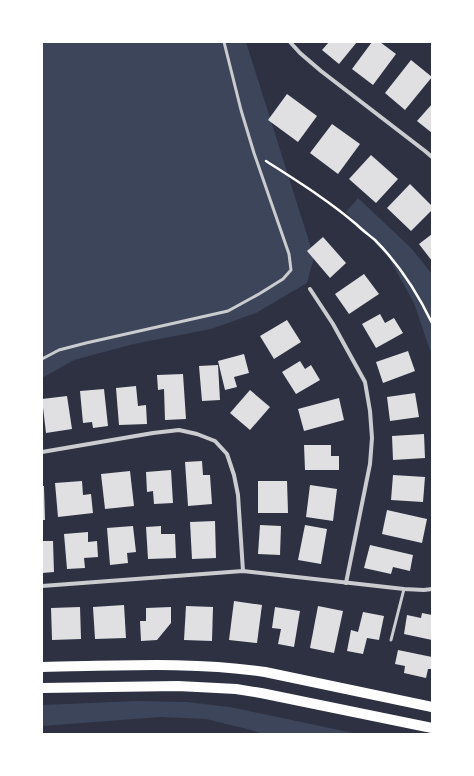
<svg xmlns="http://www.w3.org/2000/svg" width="474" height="776" viewBox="0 0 474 776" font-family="Georgia,serif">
<rect width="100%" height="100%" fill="#2d3142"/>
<g fill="#3c4559">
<path d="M42,42H246L314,257L307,283L256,313L211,329L134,344L74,360L42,378Z"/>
<path d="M358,198L411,248L432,274V356L414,303L389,258L346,212Z"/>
<path d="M137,701L187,702L230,707L358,734H262L251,730L206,719L161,717L42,726V705Z"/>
</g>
<g fill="#e0e0e3">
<path d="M329,42H357L339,64L322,50Z"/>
<path d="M372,42H380L396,54L373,85L352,69Z"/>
<path d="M411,60L432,77L405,110L385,93Z"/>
<path d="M287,94L317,116L298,142L268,120Z"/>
<path d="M432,104V133L417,121Z"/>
<path d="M332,124L360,144L338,174L310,153Z"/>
<path d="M371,155L398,179L376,203L349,179Z"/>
<path d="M410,184L432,206V210L411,231L387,208Z"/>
<path d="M432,234V261L419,244Z"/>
<path d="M323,237L346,263L330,278L307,251Z"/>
<path d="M364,274L379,294L349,314L335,294Z"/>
<path d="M380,314L385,323L394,318L403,333L376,348L362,324Z"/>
<path d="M287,320L301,342L274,359L260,336Z"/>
<path d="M408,351L415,371L383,383L376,362Z"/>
<path d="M244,354L249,373L234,377L237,387L225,390L218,361Z"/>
<path d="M300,361L305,369L311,365L320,380L296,394L282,372Z"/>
<path d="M218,365L220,400L202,401L199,366Z"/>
<path d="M183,374L186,419L165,420L164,389L158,390L157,375Z"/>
<path d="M136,386L138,406L146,405L147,424L119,425L116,388Z"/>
<path d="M104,389L108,426L93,428L92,422L83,423L80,391Z"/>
<path d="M250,390L270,407L250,430L230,413Z"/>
<path d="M415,393L419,417L390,421L387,397Z"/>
<path d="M67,396L72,429L46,433L42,399Z"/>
<path d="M339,398L344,420L304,431L298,409Z"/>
<path d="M424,434L425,458L393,460L392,436Z"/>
<path d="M304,445H331V456H339V470H305Z"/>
<path d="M202,461L203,475H210L212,504L188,506L185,462Z"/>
<path d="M171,470L173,503L154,504L153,491L147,492L146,472Z"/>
<path d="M130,471L134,506L105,509L101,474Z"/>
<path d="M393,475L425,477L423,502L391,500Z"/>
<path d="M82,481L83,495L91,494L93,513L58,517L55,483Z"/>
<path d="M258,481H287L288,513H258Z"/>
<path d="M310,485L337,489L333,521L306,517Z"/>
<path d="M42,486H44L45,520H42Z"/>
<path d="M387,510L427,519L422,543L382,534Z"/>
<path d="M215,521L216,558L192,559L190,522Z"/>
<path d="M260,525L281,526L280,555L258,554Z"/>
<path d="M305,525L327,529L321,564L298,560Z"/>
<path d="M133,526L136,552L127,553L128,563L110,565L107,528Z"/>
<path d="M161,526V534H175L176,558L148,559L146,527Z"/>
<path d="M88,532V542L97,541L98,557L84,558L85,568L67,569L64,534Z"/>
<path d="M42,541H53L54,572L42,573Z"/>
<path d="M370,545L413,555L410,571L393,567L391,574L364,568Z"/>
<path d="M234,601L262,605L257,643L229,640Z"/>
<path d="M124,605L126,638L95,639L93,607Z"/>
<path d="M186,606L213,607L212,641L184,640Z"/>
<path d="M318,606L343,611L334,653L310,648Z"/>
<path d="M80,607L81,639L52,640L51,608Z"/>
<path d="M171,607V623L157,640L141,641L140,621H146V608Z"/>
<path d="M275,607L300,611L294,647L278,644L281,629L272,628Z"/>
<path d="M363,612L384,616L379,640L367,638L363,654L347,651L351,630L358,632Z"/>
<path d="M422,613L432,615V640L404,634L407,615L421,618Z"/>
<path d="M398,650L432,657V669H428L426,678L404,673L405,666L395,664Z"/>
</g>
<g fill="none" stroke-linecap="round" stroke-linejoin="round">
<path stroke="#fff" stroke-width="2.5" d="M266,161C297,181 328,200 356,224C362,230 369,235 375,240C398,263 418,294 432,323"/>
<g stroke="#caccd0" stroke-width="3">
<path d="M42,359L59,350L86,343L228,311L259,294L283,279L291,270L289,254L254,153L241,110L224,42"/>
<path d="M391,640L404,589"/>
</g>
<g stroke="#caccd0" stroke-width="4">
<path d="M290,42L300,53L321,71L425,151L432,157"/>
<path d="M310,289L333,324L365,382L370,411L372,438L370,464L346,583"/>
<path d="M42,452L153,433L179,430L197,434L215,441L227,454L234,475L238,495L243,571"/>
<path d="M42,586L243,571L404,589L424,590L432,589"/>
</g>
<g stroke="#fff" stroke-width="10">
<path d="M42,667C116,666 191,661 265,672L432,707"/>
<path d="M42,688L178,686L236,689L261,693L432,728"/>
</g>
</g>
<rect width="474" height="776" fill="none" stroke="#ffffff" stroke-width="86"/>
</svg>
